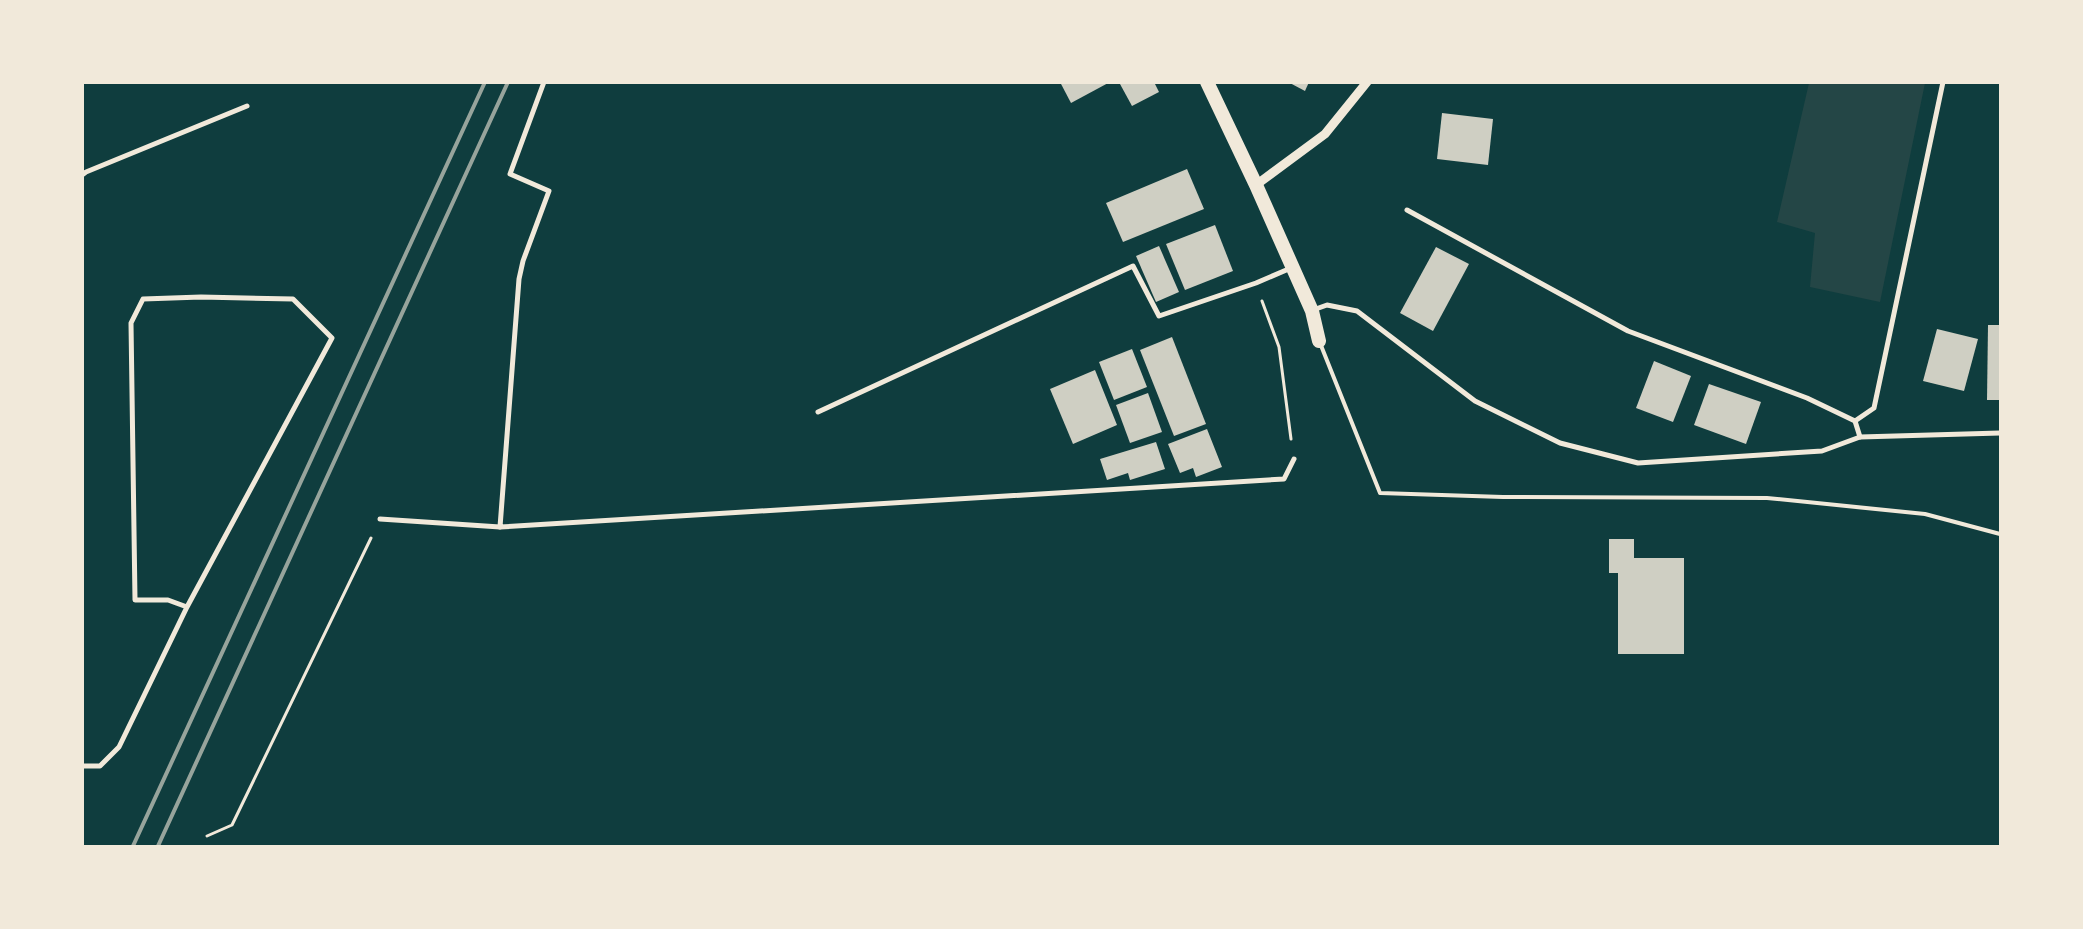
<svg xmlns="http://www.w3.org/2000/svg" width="2083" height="929" viewBox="0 0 2083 929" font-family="Montserrat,sans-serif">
<rect width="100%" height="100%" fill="#0f3d3e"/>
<path fill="#244646" d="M1809,83H1925L1880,302L1810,287L1815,233L1777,222Z"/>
<g fill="#cfcfc3">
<path d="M1060,82H1110L1071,103Z"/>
<path d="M1122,82H1154L1159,92L1132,106L1120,84Z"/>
<path d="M1288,82H1309L1305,91Z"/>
<path d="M1442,113L1493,119L1488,165L1437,159Z"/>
<path d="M1187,169L1204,209L1123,242L1106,203Z"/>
<path d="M1215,225L1233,271L1185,290L1166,244Z"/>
<path d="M1159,246L1179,292L1156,302L1136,256Z"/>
<path d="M1436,247L1469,264L1433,331L1400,313Z"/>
<path d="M1988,325H2000V400H1987Z"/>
<path d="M1937,329L1978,339L1964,391L1923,381Z"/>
<path d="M1172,337L1206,424L1174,436L1140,350Z"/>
<path d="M1132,349L1147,387L1114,400L1099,362Z"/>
<path d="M1654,361L1691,376L1673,422L1636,408Z"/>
<path d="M1095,370L1117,425L1073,444L1050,389Z"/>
<path d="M1709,384L1761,402L1746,444L1694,425Z"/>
<path d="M1148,393L1162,432L1130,443L1116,405Z"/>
<path d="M1207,429L1222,467L1196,477L1193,468L1180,473L1168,444Z"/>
<path d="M1156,442L1165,469L1130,480L1128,473L1107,480L1100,459Z"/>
<path d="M1609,539H1634V558H1684V654H1618V573H1609Z"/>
</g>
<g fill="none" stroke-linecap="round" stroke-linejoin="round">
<g stroke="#f1e9da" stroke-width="3">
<path d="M1262,301L1279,347L1291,439"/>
<path d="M207,836L232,825L371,538"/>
</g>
<path stroke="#f1e9da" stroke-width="4" d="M1320,343L1380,493L1503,497L1767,498L1925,514L2000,534"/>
<g stroke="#f1e9da" stroke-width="5">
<path d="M544,82L510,174L549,191L523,261L519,279L500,527L1284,479L1294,459"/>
<path d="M82,175L86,172L247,106"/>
<path d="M1407,210L1628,331L1807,398L1855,421L1860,437"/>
<path d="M1313,310L1327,305L1357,311L1475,401L1560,443L1638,463L1822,451L1860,437L2000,433"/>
<path d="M818,412L1133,266L1159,316L1256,283L1291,268"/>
<path d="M1855,421L1874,408L1943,82"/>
<path d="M380,519L500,527"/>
<path d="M82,766H100L119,747L187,607L332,338L293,299L201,297L143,299L131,323L135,600H168L187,607"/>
</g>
<path stroke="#f1e9da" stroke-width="9" d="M1256,185L1325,134L1367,82"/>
<path stroke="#f1e9da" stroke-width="14" d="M1207,82L1256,185L1312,311L1319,341"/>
<g stroke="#97a49c" stroke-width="4">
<path d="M133,846L485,82"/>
<path d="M158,846L508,82"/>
</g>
</g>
<rect width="2083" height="929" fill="none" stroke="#f1e9da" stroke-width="168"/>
</svg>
